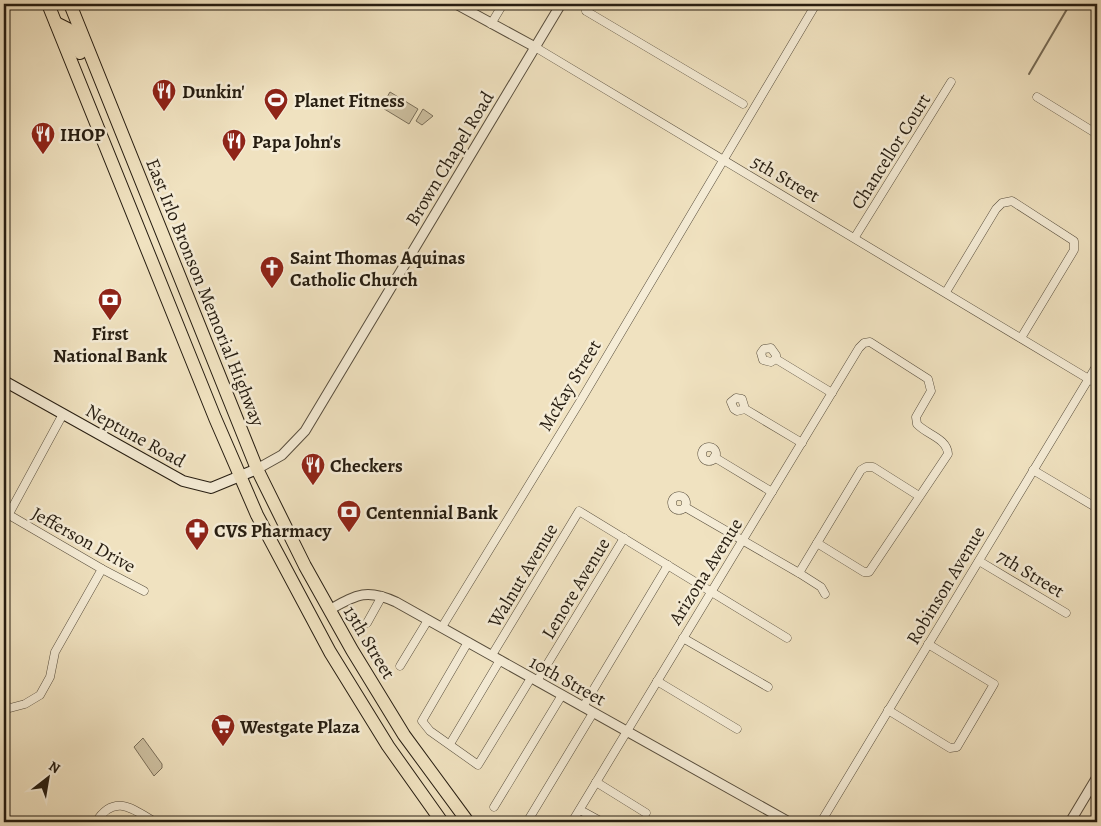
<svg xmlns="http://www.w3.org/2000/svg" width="1101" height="826" viewBox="0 0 1101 826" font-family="Alegreya,serif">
<rect width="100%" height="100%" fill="#f0e2c0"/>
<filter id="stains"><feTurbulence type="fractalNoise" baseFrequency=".004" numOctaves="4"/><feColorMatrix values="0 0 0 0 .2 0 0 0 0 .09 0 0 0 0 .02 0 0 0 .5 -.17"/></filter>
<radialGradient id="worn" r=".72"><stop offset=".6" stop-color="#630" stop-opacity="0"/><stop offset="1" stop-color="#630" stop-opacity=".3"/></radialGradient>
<g fill="#cec1a2" stroke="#7a6f5a">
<path d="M390,92L418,109L409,124L381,107Z"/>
<path d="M423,109L433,116L422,125L416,121Z"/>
<path d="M143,738L162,764V768L154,776L134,747Z"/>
</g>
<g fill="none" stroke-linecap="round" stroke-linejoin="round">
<path stroke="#766b56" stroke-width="2" d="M1029,74L1070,4"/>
<defs>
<g id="minor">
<path d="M591,4L586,11L743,104"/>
<path d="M491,24L503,4"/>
<path d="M535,47L1097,384"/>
<path d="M1037,97L1097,134"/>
<path d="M855,237L951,82"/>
<path d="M946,292L996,209L1002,203L1012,201L1074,241V250L1021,338"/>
<path d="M776,359L771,362L763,360L761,353L764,349L771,348L776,355V359L832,393"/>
<path d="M745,409L737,411L734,409L731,402L736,398L742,399L745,409L802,443"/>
<circle cx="709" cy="454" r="7"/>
<path d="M714,457L772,492"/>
<path d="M1033,470L1097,508"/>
<circle cx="679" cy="503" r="7"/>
<path d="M685,507L799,573L821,587L825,594"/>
<path d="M4,512L102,569L144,591"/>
<path d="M4,523L63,414"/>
<path d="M979,561L1066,613"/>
<path d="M799,573L861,470L866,467H873L919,496"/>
<path d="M367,623L382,596"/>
<path d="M442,627L581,400L816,4"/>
<path d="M683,638L768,687"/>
<path d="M468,642L422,721L430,731L478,765L531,678"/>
<path d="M492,655L579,511L787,638"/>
<path d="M400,666L428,620"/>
<path d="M537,681L624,538"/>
<path d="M657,681L737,729"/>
<path d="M4,704L10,708L25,704L40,695L50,677L55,652L102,569"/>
<path d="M583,707L668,565"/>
<path d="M888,710L950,748L957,747L994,684L928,644"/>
<path d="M450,744L500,660"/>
<path d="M596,782L646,813"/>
<path d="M494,807L562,695"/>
<path d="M580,810L602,822"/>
<path d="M96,822C114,793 133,809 155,822"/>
<path d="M527,822L593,713"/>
<path d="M572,822L859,348L864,343L870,342L928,379L931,391L916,417L917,424C927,435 947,438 948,454L869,572H864L817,543"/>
<path d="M821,822L1097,365"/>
</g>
<g id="tertiary">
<path d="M456,4L535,47"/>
<path d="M257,469L282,455L305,431L561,4"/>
<path d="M329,610C356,595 366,588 396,602L789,822"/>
<path d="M1070,822L1097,777"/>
</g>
<path id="secondary" d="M4,381L183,481L211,488L257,469"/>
<g id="trunk">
<path d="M48,4L215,418L257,515L330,652L388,746L442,822"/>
<path d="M70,4L257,469L305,566L352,650L404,735L468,822"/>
<path d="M56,23L68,29L80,53"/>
</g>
</defs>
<use href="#minor" stroke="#584e3d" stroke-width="9"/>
<use href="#tertiary" stroke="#584e3d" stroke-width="11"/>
<use href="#secondary" stroke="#261d11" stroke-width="12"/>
<use href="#trunk" stroke="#261d11" stroke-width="14"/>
<use href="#minor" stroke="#f5ecd6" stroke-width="8"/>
<use href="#tertiary" stroke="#f5ecd6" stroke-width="9"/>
<use href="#secondary" stroke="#f5ecd6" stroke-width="10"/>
<use href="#trunk" stroke="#f0e2c0" stroke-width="12"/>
</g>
<defs>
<symbol id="restaurant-pin" viewBox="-11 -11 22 30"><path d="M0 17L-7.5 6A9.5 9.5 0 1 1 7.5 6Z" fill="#8f2418" stroke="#f5ecd6"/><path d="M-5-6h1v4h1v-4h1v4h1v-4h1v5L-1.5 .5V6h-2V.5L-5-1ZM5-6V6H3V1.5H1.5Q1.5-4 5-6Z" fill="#fff"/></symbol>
<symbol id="stadium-pin" viewBox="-11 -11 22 30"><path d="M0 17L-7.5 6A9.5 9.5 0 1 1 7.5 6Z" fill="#8f2418" stroke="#f5ecd6"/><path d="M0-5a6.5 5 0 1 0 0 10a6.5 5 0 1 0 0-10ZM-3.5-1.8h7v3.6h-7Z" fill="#fff"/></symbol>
<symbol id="church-pin" viewBox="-11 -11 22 30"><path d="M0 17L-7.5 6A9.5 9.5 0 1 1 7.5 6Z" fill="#8f2418" stroke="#f5ecd6"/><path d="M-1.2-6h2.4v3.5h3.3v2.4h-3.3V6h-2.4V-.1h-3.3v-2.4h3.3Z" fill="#fff"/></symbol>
<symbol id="bank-pin" viewBox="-11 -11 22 30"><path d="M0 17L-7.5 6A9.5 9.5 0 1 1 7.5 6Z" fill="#8f2418" stroke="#f5ecd6"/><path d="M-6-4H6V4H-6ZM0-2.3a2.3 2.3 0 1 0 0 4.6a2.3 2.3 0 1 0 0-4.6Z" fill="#fff"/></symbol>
<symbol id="pharmacy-pin" viewBox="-11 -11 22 30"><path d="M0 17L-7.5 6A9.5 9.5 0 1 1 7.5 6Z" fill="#8f2418" stroke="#f5ecd6"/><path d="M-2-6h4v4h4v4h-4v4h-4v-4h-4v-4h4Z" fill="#fff"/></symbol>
<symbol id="supermarket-pin" viewBox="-11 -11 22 30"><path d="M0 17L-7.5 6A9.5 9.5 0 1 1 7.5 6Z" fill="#8f2418" stroke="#f5ecd6"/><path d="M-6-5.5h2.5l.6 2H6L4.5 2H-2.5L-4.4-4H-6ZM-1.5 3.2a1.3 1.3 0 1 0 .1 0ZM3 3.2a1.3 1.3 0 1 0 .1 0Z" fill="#fff"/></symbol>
</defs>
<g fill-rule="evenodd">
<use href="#restaurant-pin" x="150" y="77" width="28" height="38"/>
<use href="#stadium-pin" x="262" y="86" width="28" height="38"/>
<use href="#restaurant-pin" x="29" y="120" width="28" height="38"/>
<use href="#restaurant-pin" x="220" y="127" width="28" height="38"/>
<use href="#church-pin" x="258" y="254" width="28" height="38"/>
<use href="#bank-pin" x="96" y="286" width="28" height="38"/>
<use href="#restaurant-pin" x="299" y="451" width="28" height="38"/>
<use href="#bank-pin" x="335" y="498" width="28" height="38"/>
<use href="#pharmacy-pin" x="183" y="516" width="28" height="38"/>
<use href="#supermarket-pin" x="209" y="712" width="28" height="38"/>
</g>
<g text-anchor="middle" stroke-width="5" stroke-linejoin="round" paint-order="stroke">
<g font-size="19" font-weight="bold" fill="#261d11" stroke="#f5ecd6" text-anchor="start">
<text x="182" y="98">Dunkin'</text>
<text x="294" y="107">Planet Fitness</text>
<text x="60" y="141">IHOP</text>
<text x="252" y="148">Papa John's</text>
<text x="290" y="264">Saint Thomas Aquinas<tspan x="290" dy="22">Catholic Church</tspan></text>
<text x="110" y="340" text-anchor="middle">First<tspan x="110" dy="22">National Bank</tspan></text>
<text x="330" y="472">Checkers</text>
<text x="366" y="519">Centennial Bank</text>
<text x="214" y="537">CVS Pharmacy</text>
<text x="240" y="733">Westgate Plaza</text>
</g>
<g font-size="19" fill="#261d11" stroke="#f5ecd6">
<text transform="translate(890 151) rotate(-58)" y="7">Chancellor Court</text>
<text transform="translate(449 158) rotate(-59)" y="7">Brown Chapel Road</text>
<text transform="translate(786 178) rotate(30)" y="7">5th Street</text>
<text transform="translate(206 292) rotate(68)" y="7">East Irlo Bronson Memorial Highway</text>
<text transform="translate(569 385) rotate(-59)" y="7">McKay Street</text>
<text transform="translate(136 435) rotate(29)" y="7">Neptune Road</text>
<text transform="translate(84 539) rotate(29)" y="7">Jefferson Drive</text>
<text transform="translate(705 571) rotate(-58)" y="7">Arizona Avenue</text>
<text transform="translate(1031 573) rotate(31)" y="7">7th Street</text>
<text transform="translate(522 575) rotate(-59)" y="7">Walnut Avenue</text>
<text transform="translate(945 585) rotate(-59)" y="7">Robinson Avenue</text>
<text transform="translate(575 588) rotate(-59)" y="7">Lenore Avenue</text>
<text transform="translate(370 642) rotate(59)" y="7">13th Street</text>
<text transform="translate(568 680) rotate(29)" y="7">10th Street</text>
</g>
</g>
<rect width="1101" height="826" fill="none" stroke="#f0e2c0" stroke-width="20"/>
<rect x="5" y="5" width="1091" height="816" fill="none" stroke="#261d11" stroke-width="2.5"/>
<rect x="10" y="10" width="1081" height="806" fill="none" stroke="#261d11"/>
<g transform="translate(48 778) rotate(31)" stroke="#f5ecd6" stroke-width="4" paint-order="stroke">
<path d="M0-4L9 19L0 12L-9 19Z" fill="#261d11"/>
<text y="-8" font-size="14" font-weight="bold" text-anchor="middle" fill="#261d11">N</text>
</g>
<rect width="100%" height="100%" filter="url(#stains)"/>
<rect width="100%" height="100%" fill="url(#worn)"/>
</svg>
